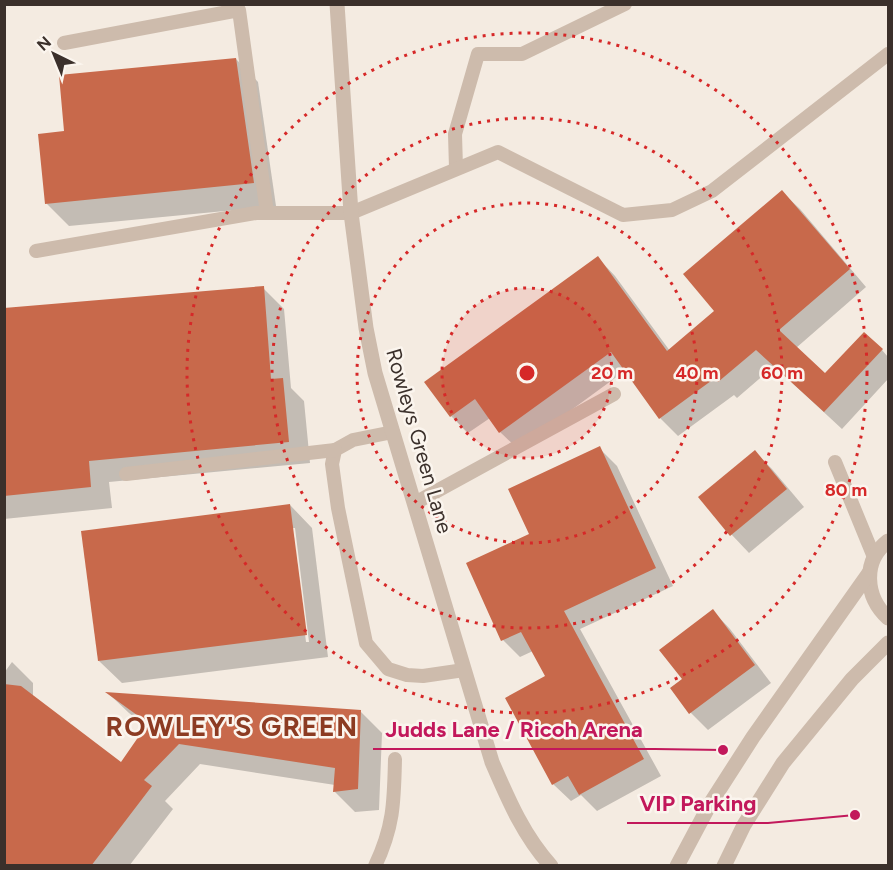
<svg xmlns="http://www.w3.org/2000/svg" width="893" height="870" viewBox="0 0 893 870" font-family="Figtree,sans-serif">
<rect width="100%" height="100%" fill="#f4ebe1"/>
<g fill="#0003" fill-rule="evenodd">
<path d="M236,59L258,82L276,206L69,226L47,204L66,133Z"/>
<path d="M782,192L800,209L866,287L796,348L825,375L882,350L888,357V379L842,429L774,366L737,398L734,395L678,436L660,418L626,370L518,449L500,432L490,418L468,433L451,416L598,258L615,276L670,351L716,311Z"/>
<path d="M263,288L284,309L291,388L304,401L310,463L109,482L112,508L4,519V310Z"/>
<path d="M599,448L617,466L673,586L580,629L661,776L597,811L581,795L571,801L553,784L547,677L533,651L520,657L503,640L531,535Z"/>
<path d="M755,452L772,469L804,507L749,553L732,535L700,497Z"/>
<path d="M290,505L312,528L328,657L122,683L99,661ZM292,528H295L309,642H306Z"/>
<path d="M713,611L730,629L771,683L708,730L691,713L684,679Z"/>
<path d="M12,662L33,683V697L121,764L147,727L129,713L109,694L361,712L382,733L379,810L355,812L334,791L335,785L200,764L165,801L173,809L129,866H4V673Z"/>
</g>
<g fill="#c8694b">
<path d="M236,58L254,183L45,204L38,134L64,131L59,75Z"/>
<path d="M782,190L850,269L779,330L825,373L864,332L883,349L824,412L756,350L718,382L715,378L659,419L611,352L499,433L475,399L450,417L424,382L598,256L667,351L714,311L683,274Z"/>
<path d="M264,286L271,379L283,378L289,442L89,461L91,487L4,496V308Z"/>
<path d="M600,446L656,568L564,611L644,759L579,795L568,776L552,785L505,698L545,676L521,632L501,641L466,563L529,534L508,489Z"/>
<path d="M755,450L787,489L730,536L698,497Z"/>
<path d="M290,504L307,635L98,661L81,531Z"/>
<path d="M713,609L755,665L689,714L670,688L682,679L659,650Z"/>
<path d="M4,684L21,686L121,762L148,723L105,692L361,710L358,789L333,792L335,768L179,744L144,780L152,786L91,866H4Z"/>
</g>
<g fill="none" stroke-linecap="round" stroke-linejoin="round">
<g stroke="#cdbbac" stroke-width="14">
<path d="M64,43L239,10L267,213"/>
<path d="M456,168L455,134L478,54H522L625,4"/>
<path d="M36,251L256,213H351L498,152L623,215L672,210L712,191L888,54"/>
<path d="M393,432L353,440L335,450L332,464L338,508L366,643L388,669L407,675L423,676L464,670"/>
<path d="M835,462L874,557"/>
<path d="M126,474L335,450"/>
<path d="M415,503L614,394"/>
<path d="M375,866C394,826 394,801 395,759"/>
</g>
<g stroke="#cdbbac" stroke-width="15">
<path d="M337,4L351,213L366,328L375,373L492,762C508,799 523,835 551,866"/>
<path d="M888,541C862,561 865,597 888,618"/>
<path d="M677,866L710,804L753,737L869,573"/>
<path d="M724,866L744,825L783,763L852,679L888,643"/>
</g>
</g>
<circle cx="527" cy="373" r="85" fill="#d62828" fill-opacity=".12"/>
<g fill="none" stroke="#d62828" stroke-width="3" stroke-dasharray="3 6">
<circle cx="527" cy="373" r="85"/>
<circle cx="527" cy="373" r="170"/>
<circle cx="527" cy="373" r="255"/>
<circle cx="527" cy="373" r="340"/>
</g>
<g text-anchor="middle" stroke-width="5" stroke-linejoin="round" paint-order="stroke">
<g font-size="21" fill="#3b302b" stroke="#fbf5ee">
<text transform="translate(419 441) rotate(74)" y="7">Rowleys Green Lane</text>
</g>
<g font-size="27" font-weight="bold" letter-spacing="1.5" fill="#8c3b22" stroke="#fbf5ee">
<text x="232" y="736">ROWLEY'S GREEN</text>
</g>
</g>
<circle cx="527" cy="373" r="9" fill="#d62828" stroke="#fbf5ee" stroke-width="3"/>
<g font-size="18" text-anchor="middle" font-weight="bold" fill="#d62828" stroke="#fbf5ee" stroke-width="5" stroke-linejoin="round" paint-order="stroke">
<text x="612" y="379">20 m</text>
<text x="697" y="379">40 m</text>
<text x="782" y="379">60 m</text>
<text x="846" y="496">80 m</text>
</g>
<path fill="none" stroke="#c2185b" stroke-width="2" d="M723 750L655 749H373M855 815L768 823H627"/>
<g fill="#c2185b" stroke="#fbf5ee" stroke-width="2">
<circle cx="723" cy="750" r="6"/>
<circle cx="855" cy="815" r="6"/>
</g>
<g font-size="22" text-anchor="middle" font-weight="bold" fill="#c2185b" stroke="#fbf5ee" stroke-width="5" stroke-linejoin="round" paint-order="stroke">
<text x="514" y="737">Judds Lane / Ricoh Arena</text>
<text x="698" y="811">VIP Parking</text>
</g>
<rect width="893" height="870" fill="none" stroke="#3b302b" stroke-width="12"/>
<g transform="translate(54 54) rotate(317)" stroke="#fbf5ee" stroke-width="4.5" paint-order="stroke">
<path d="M0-4.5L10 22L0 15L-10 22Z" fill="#3b302b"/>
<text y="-9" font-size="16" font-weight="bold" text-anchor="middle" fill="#3b302b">N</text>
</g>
</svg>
